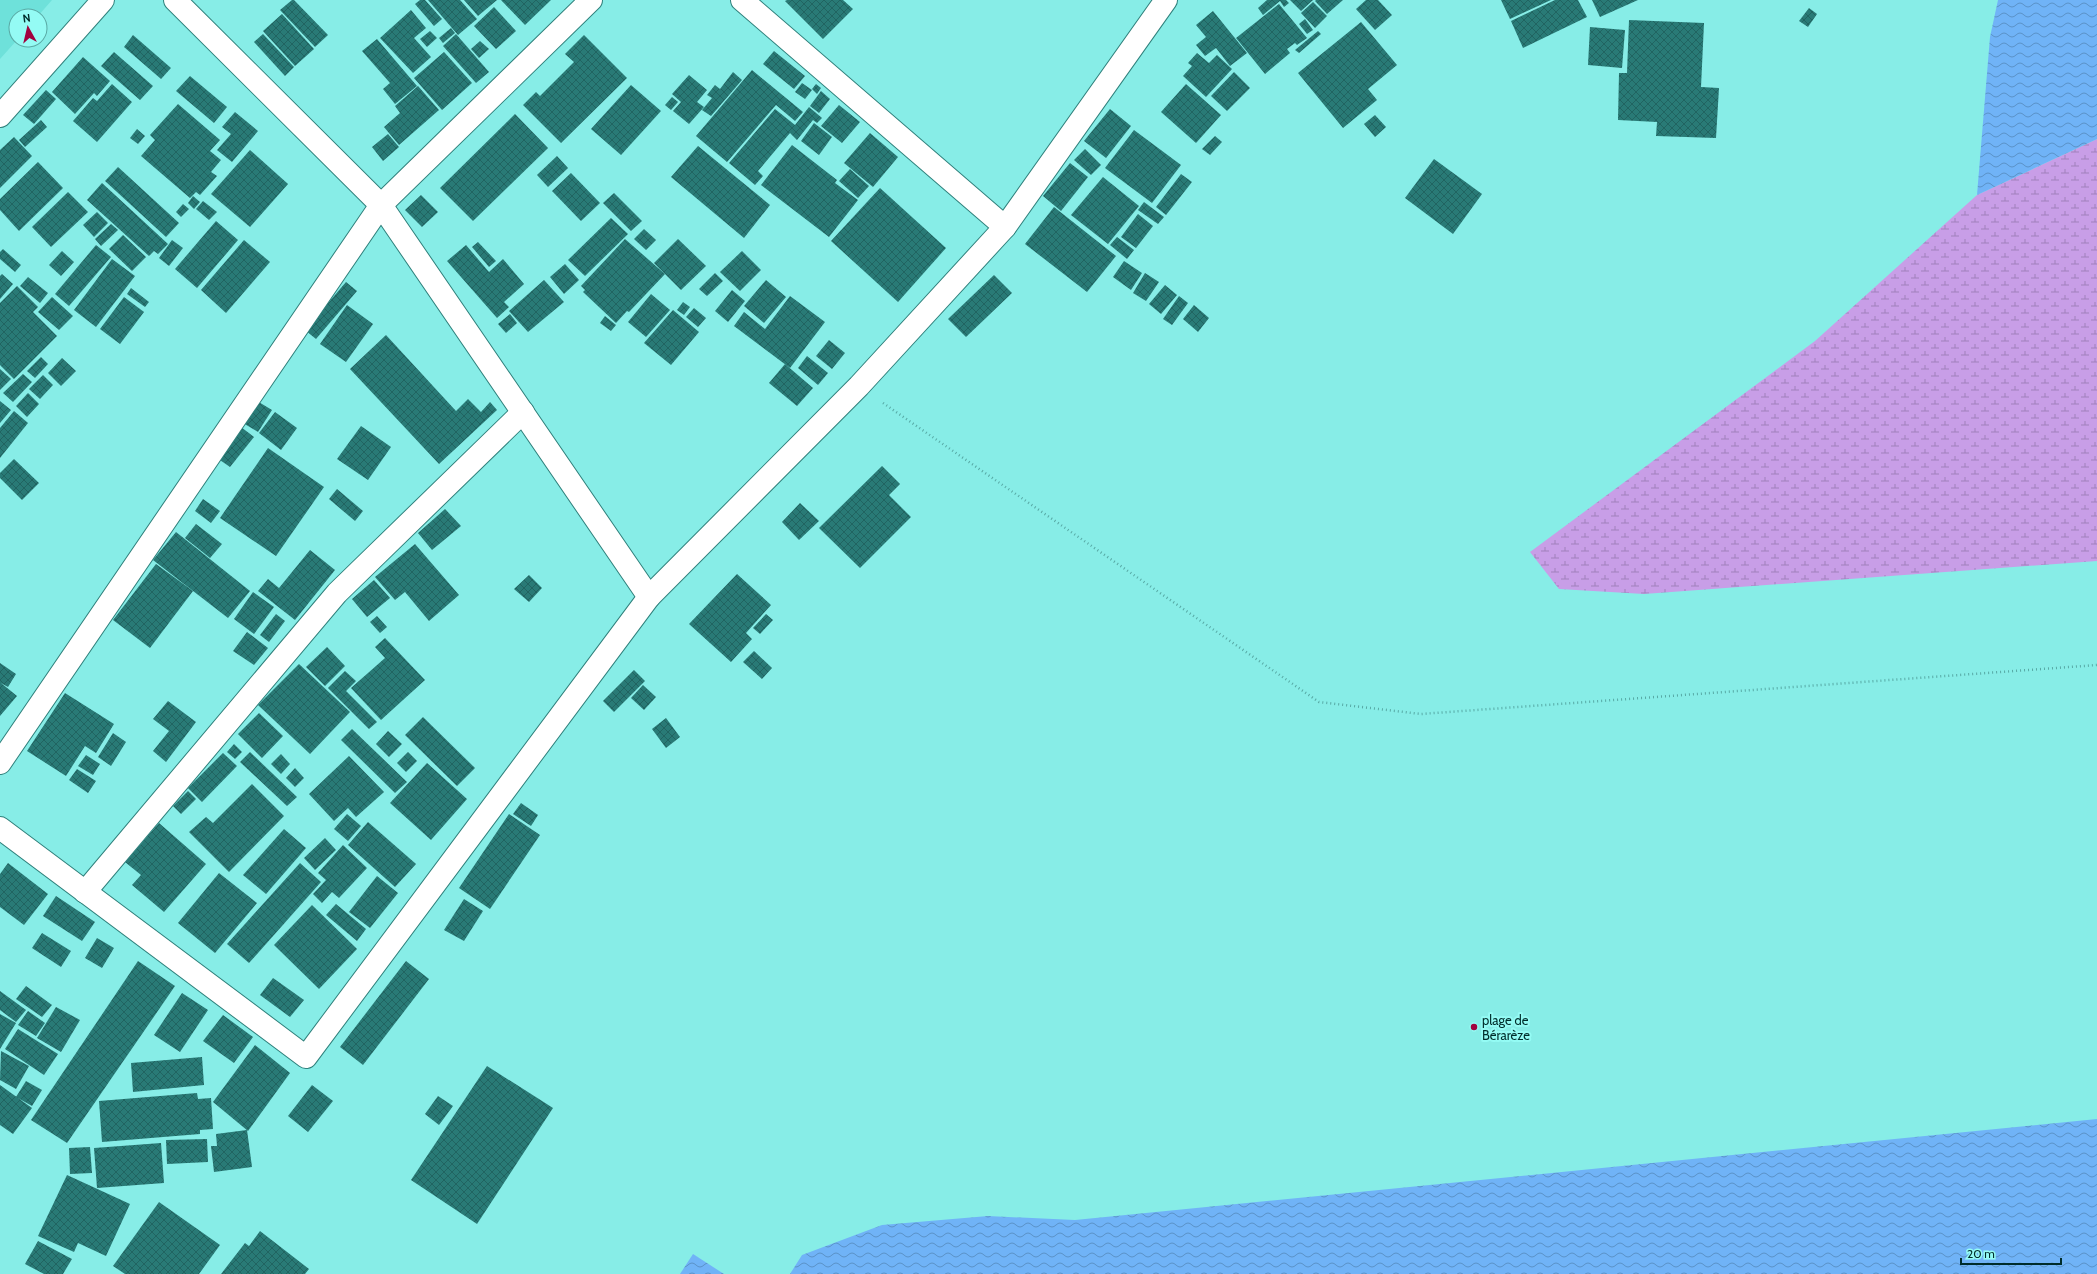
<svg xmlns="http://www.w3.org/2000/svg" width="2097" height="1274" viewBox="0 0 2097 1274" font-family="Cabin,sans-serif">
<defs>
<pattern id="wetland-marsh" width="20" height="14" patternUnits="userSpaceOnUse"><rect width="20" height="14" fill="#c89ee7"/><path d="M1 5h8M5 5V1M11 12h8M15 12V8" fill="none" stroke="#a081bb"/></pattern>
<pattern id="water-waves" width="16" height="10" patternUnits="userSpaceOnUse"><rect width="16" height="10" fill="#70b3f7"/><path d="M0 5q4-4 8 0t8 0" fill="none" stroke="#5a92c8"/></pattern>
<pattern id="building-cross-hatch" width="8" height="8" patternUnits="userSpaceOnUse"><rect width="8" height="8" fill="#297a76"/><path d="M0 0l8 8M0 8l8-8" fill="none" stroke="#216461"/></pattern>
</defs>
<rect width="100%" height="100%" fill="#87ede7"/>
<path fill="#6ee1da" d="M0,0H52L38,16H16L17,40L0,59Z"/>
<path fill="url(#wetland-marsh)" d="M2097,139V561L1644,594L1559,589L1530,552L1815,341L1977,195Z"/>
<g fill="url(#water-waves)">
<path d="M1998,0H2097V139L1977,195L1990,37Z"/>
<path d="M2097,1119V1274H790L802,1255L882,1225L988,1216L1075,1220Z"/>
<path d="M693,1254L724,1274H680Z"/>
</g>
<g fill="url(#building-cross-hatch)">
<path d="M292,0H294L328,35L315,47L280,10Z"/>
<path d="M420,0H425L442,19L434,26L415,4Z"/>
<path d="M428,0H460L477,19L458,35Z"/>
<path d="M464,0H497L478,16Z"/>
<path d="M501,0H551L525,25Z"/>
<path d="M787,0H843L853,9L823,39L785,1Z"/>
<path d="M1267,0H1286L1289,3L1284,7L1280,1L1263,15L1258,8Z"/>
<path d="M1290,0H1313L1301,11Z"/>
<path d="M1316,0H1343L1327,14L1315,1Z"/>
<path d="M1366,0H1378L1392,15L1375,30L1356,9Z"/>
<path d="M1501,0H1551L1510,19Z"/>
<path d="M1555,0H1578L1587,17L1523,48L1511,21Z"/>
<path d="M1592,0H1638L1600,17Z"/>
<path d="M1313,2L1327,16L1315,28L1301,13Z"/>
<path d="M1279,4L1307,38L1297,45L1295,43L1287,49L1290,53L1265,74L1236,38Z"/>
<path d="M494,7L516,31L496,49L474,26Z"/>
<path d="M1809,8L1817,14L1808,27L1799,21Z"/>
<path d="M411,10L426,28L414,38L431,57L413,73L380,38Z"/>
<path d="M1213,11L1247,53L1230,66L1216,48L1205,56L1196,45L1206,37L1196,25Z"/>
<path d="M282,14L314,49L295,66L263,31Z"/>
<path d="M1305,19L1313,30L1307,34L1299,24Z"/>
<path d="M1629,20L1704,23L1701,87L1719,88L1716,138L1656,136L1657,122L1618,120L1619,73H1627Z"/>
<path d="M1361,22L1397,65L1368,89L1377,100L1343,128L1298,73Z"/>
<path d="M1590,27L1625,30L1622,68L1588,65Z"/>
<path d="M451,28L455,33L443,43L439,38Z"/>
<path d="M430,31L437,38L427,47L420,39Z"/>
<path d="M1318,31L1321,34L1299,53L1295,50Z"/>
<path d="M263,34L294,67L285,76L254,42Z"/>
<path d="M456,34L489,72L476,83L443,46Z"/>
<path d="M133,35L171,68L161,79L124,47Z"/>
<path d="M584,35L627,78L561,143L523,105L536,92L540,96L574,62L565,54Z"/>
<path d="M377,39L417,86L395,104L383,89L390,83L362,51Z"/>
<path d="M480,41L489,49L479,58L471,49Z"/>
<path d="M774,51L805,76L794,89L763,64Z"/>
<path d="M114,52L153,86L140,100L101,66Z"/>
<path d="M444,52L472,83L442,110L414,78Z"/>
<path d="M1197,53L1209,63L1217,55L1232,69L1206,97L1183,76L1192,66L1188,63Z"/>
<path d="M83,57L110,81L97,96L94,93L75,114L52,92Z"/>
<path d="M752,70L803,112L795,121L776,105L727,162L696,136Z"/>
<path d="M733,72L742,80L711,116L702,110L712,98L707,95L715,85L720,89Z"/>
<path d="M1234,72L1250,88L1227,111L1211,96Z"/>
<path d="M689,75L707,90L697,102L704,107L689,124L673,111L681,102L672,94Z"/>
<path d="M190,76L227,107L214,123L176,91Z"/>
<path d="M802,83L812,90L805,99L795,92Z"/>
<path d="M112,84L132,102L97,142L73,121L93,98L97,101Z"/>
<path d="M816,84L821,88L817,94L812,89Z"/>
<path d="M1186,84L1221,115L1196,143L1161,112Z"/>
<path d="M631,85L661,111L621,155L591,129Z"/>
<path d="M418,86L439,110L399,145L384,127L400,113L395,106Z"/>
<path d="M46,90L56,99L34,124L23,115Z"/>
<path d="M821,91L830,99L819,113L810,106Z"/>
<path d="M672,97L678,102L671,110L665,105Z"/>
<path d="M178,104L220,140L210,151L221,160L211,172L217,176L200,195L196,192L190,198L141,156L155,140L150,135Z"/>
<path d="M839,105L860,122L842,143L821,126Z"/>
<path d="M809,107L822,118L817,123L813,120L797,140L790,133L758,171L763,176L755,185L729,163L775,109L795,125Z"/>
<path d="M1110,109L1131,126L1106,158L1084,141Z"/>
<path d="M235,112L258,131L232,162L217,150L231,134L222,127Z"/>
<path d="M515,114L548,148L473,221L440,188Z"/>
<path d="M1375,115L1386,127L1375,137L1364,124Z"/>
<path d="M41,120L47,127L25,147L19,140Z"/>
<path d="M814,123L832,137L819,155L801,141Z"/>
<path d="M137,129L145,136L138,144L130,138Z"/>
<path d="M1134,130L1181,165L1152,203L1105,168Z"/>
<path d="M870,133L898,157L873,187L844,163Z"/>
<path d="M388,134L399,147L383,161L372,147Z"/>
<path d="M1215,136L1222,142L1210,155L1202,149Z"/>
<path d="M14,137L32,156L0,188V150Z"/>
<path d="M792,145L837,180L835,183L858,200L829,237L761,185Z"/>
<path d="M698,146L770,205L744,238L671,177Z"/>
<path d="M1085,149L1101,165L1091,175L1074,160Z"/>
<path d="M250,150L288,184L250,227L211,194Z"/>
<path d="M557,156L568,168L548,187L537,175Z"/>
<path d="M1434,159L1482,194L1453,234L1405,198Z"/>
<path d="M38,162L63,188L19,231L0,210V199Z"/>
<path d="M1070,163L1088,177L1061,211L1043,196Z"/>
<path d="M118,167L179,223L166,237L105,181Z"/>
<path d="M850,169L869,186L858,198L839,181Z"/>
<path d="M571,173L600,203L581,221L552,191Z"/>
<path d="M1181,174L1192,182L1166,215L1156,207Z"/>
<path d="M1103,177L1139,206L1108,244L1071,215Z"/>
<path d="M102,183L168,244L158,254L154,251L149,256L87,200Z"/>
<path d="M880,188L946,248L898,302L831,241Z"/>
<path d="M68,192L88,212L51,247L32,227Z"/>
<path d="M614,193L642,221L631,231L603,203Z"/>
<path d="M421,195L438,212L422,227L405,210Z"/>
<path d="M193,196L200,202L194,209L188,203Z"/>
<path d="M203,201L217,212L209,220L196,209Z"/>
<path d="M1144,202L1164,217L1158,224L1138,210Z"/>
<path d="M183,204L189,209L181,217L176,212Z"/>
<path d="M1054,207L1116,256L1087,292L1025,244Z"/>
<path d="M97,212L108,223L94,237L83,225Z"/>
<path d="M1138,214L1153,226L1136,248L1121,237Z"/>
<path d="M611,218L628,234L585,276L568,260Z"/>
<path d="M216,221L238,240L197,288L175,269Z"/>
<path d="M111,224L118,230L101,246L95,239Z"/>
<path d="M644,229L656,240L646,250L634,239Z"/>
<path d="M123,235L146,257L132,271L109,249Z"/>
<path d="M1117,237L1134,250L1127,259L1110,245Z"/>
<path d="M625,239L665,274L629,312L627,311L616,323L583,292L585,290L581,286Z"/>
<path d="M678,239L706,266L681,290L654,263Z"/>
<path d="M172,240L183,248L169,266L159,258Z"/>
<path d="M244,240L270,262L226,313L201,290Z"/>
<path d="M478,242L496,261L489,267L472,247Z"/>
<path d="M96,245L111,257L69,306L55,294Z"/>
<path d="M466,245L489,272L503,259L524,284L504,302L509,307L497,318L447,261Z"/>
<path d="M3,249L21,265L15,272L0,259V252Z"/>
<path d="M62,251L74,262L61,276L49,265Z"/>
<path d="M742,251L761,270L740,291L720,272Z"/>
<path d="M112,259L135,276L96,327L74,310Z"/>
<path d="M1124,261L1142,273L1131,290L1113,277Z"/>
<path d="M565,264L579,280L564,294L550,277Z"/>
<path d="M715,273L723,281L707,296L699,289Z"/>
<path d="M1145,273L1159,282L1146,301L1133,293Z"/>
<path d="M2,274L13,284L0,299V276Z"/>
<path d="M994,275L1012,293L966,337L948,319Z"/>
<path d="M28,277L48,293L40,303L20,286Z"/>
<path d="M544,280L564,302L528,332L509,311Z"/>
<path d="M766,280L786,297L764,323L744,306Z"/>
<path d="M346,282L357,291L316,339L305,330Z"/>
<path d="M1165,285L1177,295L1161,314L1149,304Z"/>
<path d="M17,286L38,307L33,312L57,336L14,379L0,365V303Z"/>
<path d="M131,288L149,302L145,307L127,294Z"/>
<path d="M732,290L745,301L728,322L715,311Z"/>
<path d="M651,294L670,310L646,337L628,322Z"/>
<path d="M790,296L825,322L790,368L734,326L744,312L765,329Z"/>
<path d="M1179,296L1188,303L1172,325L1163,319Z"/>
<path d="M52,297L73,316L59,330L38,312Z"/>
<path d="M124,297L144,312L120,344L100,329Z"/>
<path d="M683,302L690,307L684,315L677,310Z"/>
<path d="M347,305L373,324L346,362L320,344Z"/>
<path d="M1194,305L1209,318L1198,332L1183,319Z"/>
<path d="M694,308L706,318L698,327L686,317Z"/>
<path d="M673,310L699,332L671,365L644,343Z"/>
<path d="M510,314L517,323L506,333L498,324Z"/>
<path d="M605,316L616,325L611,331L600,323Z"/>
<path d="M386,335L456,411L468,399L481,412L490,402L497,410L439,464L350,369Z"/>
<path d="M829,340L845,353L832,369L816,356Z"/>
<path d="M807,356L828,373L818,385L798,368Z"/>
<path d="M41,357L48,364L35,378L27,371Z"/>
<path d="M62,358L76,371L61,386L48,373Z"/>
<path d="M785,364L813,388L797,406L769,383Z"/>
<path d="M0,369L11,379L0,390Z"/>
<path d="M23,374L32,382L13,402L3,393Z"/>
<path d="M43,375L53,385L40,399L29,389Z"/>
<path d="M28,393L39,404L27,417L16,406Z"/>
<path d="M0,401L11,410L0,423Z"/>
<path d="M257,401L272,410L258,432L243,423Z"/>
<path d="M14,411L28,423L0,458V428Z"/>
<path d="M275,412L297,428L281,450L259,433Z"/>
<path d="M361,426L391,447L368,480L337,459Z"/>
<path d="M241,427L254,437L230,467L217,458Z"/>
<path d="M268,448L324,487L276,556L220,518Z"/>
<path d="M14,459L39,483L22,500L0,478V473Z"/>
<path d="M882,466L900,484L889,495L911,517L860,568L819,528Z"/>
<path d="M337,489L363,511L355,521L329,499Z"/>
<path d="M203,499L220,511L211,523L195,511Z"/>
<path d="M800,503L819,521L799,540L782,522Z"/>
<path d="M445,509L461,526L432,550L418,533Z"/>
<path d="M196,524L222,544L210,558L185,538Z"/>
<path d="M176,532L250,591L228,618L153,560Z"/>
<path d="M415,544L459,595L429,621L405,592L395,600L375,577Z"/>
<path d="M310,550L335,570L295,620L258,591L268,579L279,588Z"/>
<path d="M156,564L193,591L150,648L113,620Z"/>
<path d="M737,574L771,605L746,633L752,639L731,662L689,624Z"/>
<path d="M529,575L542,588L529,602L514,589Z"/>
<path d="M374,580L390,598L367,617L352,599Z"/>
<path d="M253,592L274,607L254,634L234,619Z"/>
<path d="M276,614L285,621L269,642L260,635Z"/>
<path d="M766,614L773,620L760,634L753,628Z"/>
<path d="M377,616L387,627L380,633L370,622Z"/>
<path d="M247,632L268,648L254,665L233,651Z"/>
<path d="M385,638L425,680L381,720L351,688L385,658L375,647Z"/>
<path d="M327,647L345,666L325,686L306,667Z"/>
<path d="M754,651L772,668L762,679L743,662Z"/>
<path d="M0,663L16,674L8,687L1,683L17,696L0,716Z"/>
<path d="M299,664L350,712L310,754L258,705Z"/>
<path d="M634,670L645,681L614,712L603,701Z"/>
<path d="M345,671L356,681L346,691L377,722L369,729L328,688Z"/>
<path d="M643,685L656,697L644,710L631,698Z"/>
<path d="M65,693L114,724L96,753L85,746L66,776L27,751Z"/>
<path d="M168,701L196,722L166,762L153,751L169,731L153,719Z"/>
<path d="M259,713L283,736L262,758L238,734Z"/>
<path d="M423,717L475,768L457,786L405,735Z"/>
<path d="M666,718L680,737L666,748L652,729Z"/>
<path d="M352,729L407,782L395,793L341,740Z"/>
<path d="M388,731L402,744L389,757L376,744Z"/>
<path d="M113,733L126,742L111,766L98,757Z"/>
<path d="M234,744L242,752L235,759L227,752Z"/>
<path d="M250,752L297,797L287,806L240,762Z"/>
<path d="M408,752L417,761L406,772L397,763Z"/>
<path d="M223,753L237,766L202,802L188,788Z"/>
<path d="M281,754L290,764L281,774L271,764Z"/>
<path d="M86,755L100,764L93,775L78,766Z"/>
<path d="M349,756L384,792L356,817L348,808L334,821L309,794Z"/>
<path d="M427,763L467,799L431,840L390,803Z"/>
<path d="M295,768L304,778L295,787L286,778Z"/>
<path d="M77,769L96,781L88,793L69,780Z"/>
<path d="M252,784L284,816L229,872L189,832L206,817L213,823Z"/>
<path d="M188,791L196,799L181,814L173,806Z"/>
<path d="M521,803L538,815L531,826L513,814Z"/>
<path d="M347,814L361,826L348,841L334,829Z"/>
<path d="M509,814L540,835L490,909L459,888Z"/>
<path d="M368,822L416,864L395,887L348,845Z"/>
<path d="M159,823L206,864L164,912L132,885L141,875L125,862Z"/>
<path d="M284,829L306,848L266,894L243,875Z"/>
<path d="M325,838L336,850L315,870L304,858Z"/>
<path d="M343,845L367,868L339,898L332,892L322,903L313,894L326,880L318,873Z"/>
<path d="M8,863L48,894L24,925L0,907V874Z"/>
<path d="M300,863L321,882L249,963L227,944Z"/>
<path d="M219,873L257,903L215,953L178,923Z"/>
<path d="M377,876L398,893L370,928L349,912Z"/>
<path d="M56,896L95,922L82,941L43,916Z"/>
<path d="M464,899L483,911L464,941L444,930Z"/>
<path d="M336,904L366,929L357,941L326,915Z"/>
<path d="M312,905L357,949L319,989L274,945Z"/>
<path d="M42,933L71,951L61,967L32,948Z"/>
<path d="M97,938L114,948L102,968L85,958Z"/>
<path d="M138,961L175,986L67,1143L31,1120Z"/>
<path d="M406,961L429,979L363,1065L340,1047Z"/>
<path d="M273,978L304,1000L290,1017L260,995Z"/>
<path d="M26,986L52,1005L42,1017L16,999Z"/>
<path d="M0,991L26,1010L16,1022L0,1010Z"/>
<path d="M182,993L208,1010L180,1052L154,1035Z"/>
<path d="M56,1007L80,1020L61,1052L37,1038Z"/>
<path d="M28,1011L45,1023L36,1036L18,1025Z"/>
<path d="M0,1014L16,1023L0,1049Z"/>
<path d="M223,1015L253,1037L234,1063L203,1041Z"/>
<path d="M18,1029L58,1054L44,1075L5,1049Z"/>
<path d="M255,1045L290,1073L248,1131L213,1102Z"/>
<path d="M1,1051L29,1066L16,1089L0,1080Z"/>
<path d="M202,1057L204,1085L133,1092L131,1063Z"/>
<path d="M487,1066L553,1108L477,1224L411,1180Z"/>
<path d="M26,1081L42,1090L32,1106L16,1097Z"/>
<path d="M0,1085L32,1108L13,1134L0,1125Z"/>
<path d="M312,1085L333,1101L308,1132L288,1116Z"/>
<path d="M197,1093L198,1099L211,1098L213,1129L200,1130V1134L102,1142L99,1101Z"/>
<path d="M438,1096L453,1106L439,1125L425,1114Z"/>
<path d="M247,1130L252,1167L214,1172L211,1146H217L216,1134Z"/>
<path d="M207,1139L208,1162L167,1164L166,1140Z"/>
<path d="M161,1143L164,1183L97,1188L94,1148Z"/>
<path d="M90,1147L92,1173L70,1174L69,1148Z"/>
<path d="M67,1175L130,1204L106,1256L78,1243L74,1252L38,1236Z"/>
<path d="M159,1202L220,1245L199,1274H125L113,1266Z"/>
<path d="M260,1231L309,1269L305,1274H221L245,1243L249,1246Z"/>
<path d="M38,1241L72,1259L63,1274H44L25,1264Z"/>
</g>
<g fill="none" stroke-linecap="round" stroke-linejoin="round">
<defs>
<g id="minor">
<path d="M175,0L381,205L649,597"/>
<path d="M742,0L1005,227"/>
<path d="M0,116L103,0"/>
<path d="M0,763L381,205L591,0"/>
<path d="M0,828L306,1057L649,597L859,386L1005,227L1166,0"/>
<path d="M85,892L337,593L523,412"/>
</g>
</defs>
<use href="#minor" stroke="#30817c" stroke-width="24"/>
<path stroke="#57a9a5" stroke-width="2.5" stroke-dasharray="1 3" stroke-linecap="butt" d="M883,403L1319,702L1421,714L2097,665"/>
<use href="#minor" stroke="#fff" stroke-width="22"/>
</g>
<circle fill="#a1023e" stroke="#94fbf4" stroke-width="1.5" cx="1474" cy="1027" r="4"/>
<g text-anchor="middle" stroke-width="4" stroke-linejoin="round" paint-order="stroke">
<g font-size="13" fill="#002d2b" stroke="#94fbf4" text-anchor="start">
<text x="1482" y="1025">plage de<tspan x="1482" dy="15">Bérarèze</tspan></text>
</g>
</g>
<g transform="translate(28 28) rotate(352)"><circle r="19" fill="#94fbf4" stroke="#59a9a4"/>
<path d="M0-3L7 15L0 10L-7 15Z" fill="#a1023e"/>
<text y="-6" font-size="11" font-weight="bold" text-anchor="middle" fill="#002d2b">N</text>
</g>
<path d="M1961 1258v6h100v-6" fill="none" stroke="#002d2b" stroke-width="2"/>
<text x="1967" y="1258" font-size="12" fill="#002d2b" stroke="#94fbf4" stroke-width="3" paint-order="stroke">20 m</text>
</svg>
